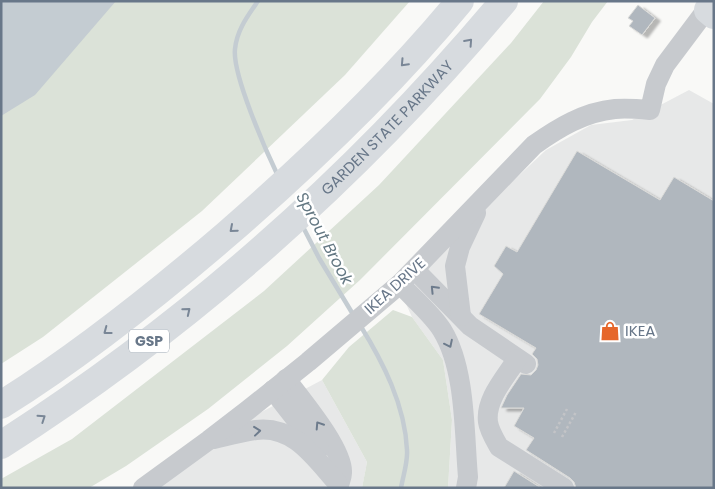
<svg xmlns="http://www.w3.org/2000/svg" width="715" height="489" viewBox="0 0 715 489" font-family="Poppins,sans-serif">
<defs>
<filter id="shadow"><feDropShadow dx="5.5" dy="3" stdDeviation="1" flood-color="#0004"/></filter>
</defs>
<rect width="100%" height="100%" fill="#f9f9f7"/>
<g fill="#e7e8e8">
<path d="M689,90L714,104V488H448L452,420L443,360L412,317L401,293L464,227L546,150L591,125L632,120Z"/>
<path d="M322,380L367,462L362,488H156L233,427Z"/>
</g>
<g fill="#dbe2d8">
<path d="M1,1H410L345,75L202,211L43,337L1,364Z"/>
<path d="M544,1H608L592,22L571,57L540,99L360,280L287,346L208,409L126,466L89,488H1V479L72,439L264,291L379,185L511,43Z"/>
<path d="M393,310L412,317L443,360L452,420L448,488H362L367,462L322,380L349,347Z"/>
</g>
<path fill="#c4ccd2" d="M1,1H116L35,95L1,116Z"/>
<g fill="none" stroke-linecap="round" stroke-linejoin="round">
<g stroke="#c4ccd2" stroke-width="4.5">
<path d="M258,1C247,17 237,30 235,49C232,74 266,151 278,176"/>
<path d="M302,225L319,258L354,316"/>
<path d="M360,325C383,362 405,405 407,450C408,462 403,476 401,488"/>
</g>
</g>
<g fill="#b0b7be" stroke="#dbdbd9" filter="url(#shadow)">
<path d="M638,5L655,18L642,35L629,26L633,21L628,18Z"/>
<path d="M577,151L660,200L674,177L714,201V488H576L574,482L570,478L526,450L534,438L514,426L524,408H501L507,395L521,374L531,375L536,370L538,365L537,359L532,354L536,348L479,314L503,274L494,266L506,246L517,252Z"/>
<path d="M514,471L541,488H504Z"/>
</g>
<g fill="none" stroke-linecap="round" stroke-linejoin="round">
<g stroke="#c3c4c7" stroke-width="2.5" stroke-dasharray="2.5 2.5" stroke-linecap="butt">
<path d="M554,433L567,409"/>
<path d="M562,437L576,412"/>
</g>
<g stroke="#c7cace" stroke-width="20">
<path d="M415,270L470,326L526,364"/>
<path d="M400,284C413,298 433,315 442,330C466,369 464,432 468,477L466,488"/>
<path d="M461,316L455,266L460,247L476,213"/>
<path d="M517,359C506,377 485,399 488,422C489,430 495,440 499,447L564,488"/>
<path d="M286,379C301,399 344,450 342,473C342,477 340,481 339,485"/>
<path d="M273,390L319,449"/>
<path d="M214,439C227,436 242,432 256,430C295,425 316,460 339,485"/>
<path d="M143,488L209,440L248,410L308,362L400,284L534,145C558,128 584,112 615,109C626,108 639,109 650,110L656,84L665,65L713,1"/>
</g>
<g stroke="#d7dbdf" stroke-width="28">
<path d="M708,10L714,15"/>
<path d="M1,405C81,355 156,295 227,234C310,162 390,86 460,1"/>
<path id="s1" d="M1,445C190,324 360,173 504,1"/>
</g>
</g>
<defs><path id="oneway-chevron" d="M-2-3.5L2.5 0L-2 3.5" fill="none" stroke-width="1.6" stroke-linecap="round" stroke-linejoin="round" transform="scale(1.25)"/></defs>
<g stroke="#798696">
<use href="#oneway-chevron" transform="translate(469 42) rotate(-48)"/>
<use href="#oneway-chevron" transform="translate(404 63) rotate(133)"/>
<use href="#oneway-chevron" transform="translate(233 229) rotate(139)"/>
<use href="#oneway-chevron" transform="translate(187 311) rotate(-39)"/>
<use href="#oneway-chevron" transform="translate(107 331) rotate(143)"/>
<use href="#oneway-chevron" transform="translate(42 418) rotate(-34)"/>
</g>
<g stroke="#6d7b8c">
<use href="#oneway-chevron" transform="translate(434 289) rotate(-134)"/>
<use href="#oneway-chevron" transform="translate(449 344) rotate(64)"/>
<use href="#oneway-chevron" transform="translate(319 425) rotate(-123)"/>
<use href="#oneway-chevron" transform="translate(257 431) rotate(-6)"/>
</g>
<defs>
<symbol id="shop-bare" viewBox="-9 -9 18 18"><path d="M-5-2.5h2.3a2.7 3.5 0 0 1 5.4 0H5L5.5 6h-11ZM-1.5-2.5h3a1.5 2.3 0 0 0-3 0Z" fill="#e6672b" stroke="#fff" stroke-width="2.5" paint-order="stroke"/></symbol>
</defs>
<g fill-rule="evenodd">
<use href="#shop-bare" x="596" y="317" width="28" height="28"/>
</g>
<g text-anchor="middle" stroke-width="5" stroke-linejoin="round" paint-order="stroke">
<rect fill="#fff" stroke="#95a0ac" stroke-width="1" x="129" y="329.5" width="40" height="23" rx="4"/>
<g font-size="14" font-weight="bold" fill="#687789">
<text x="149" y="346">GSP</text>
</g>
<g font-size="15" fill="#687789" stroke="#fff">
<text dy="5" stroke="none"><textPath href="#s1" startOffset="501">GARDEN STATE PARKWAY</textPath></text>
<text transform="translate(395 286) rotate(-42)" y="5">IKEA DRIVE</text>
</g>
<g font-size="15" fill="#687789" stroke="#fff" text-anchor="start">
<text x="625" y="336">IKEA</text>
</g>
<g font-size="16" font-style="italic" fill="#647883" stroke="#fff">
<text transform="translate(325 238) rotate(62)" y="6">Sprout Brook</text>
</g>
</g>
<rect width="715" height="489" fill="none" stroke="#687789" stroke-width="5"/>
</svg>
